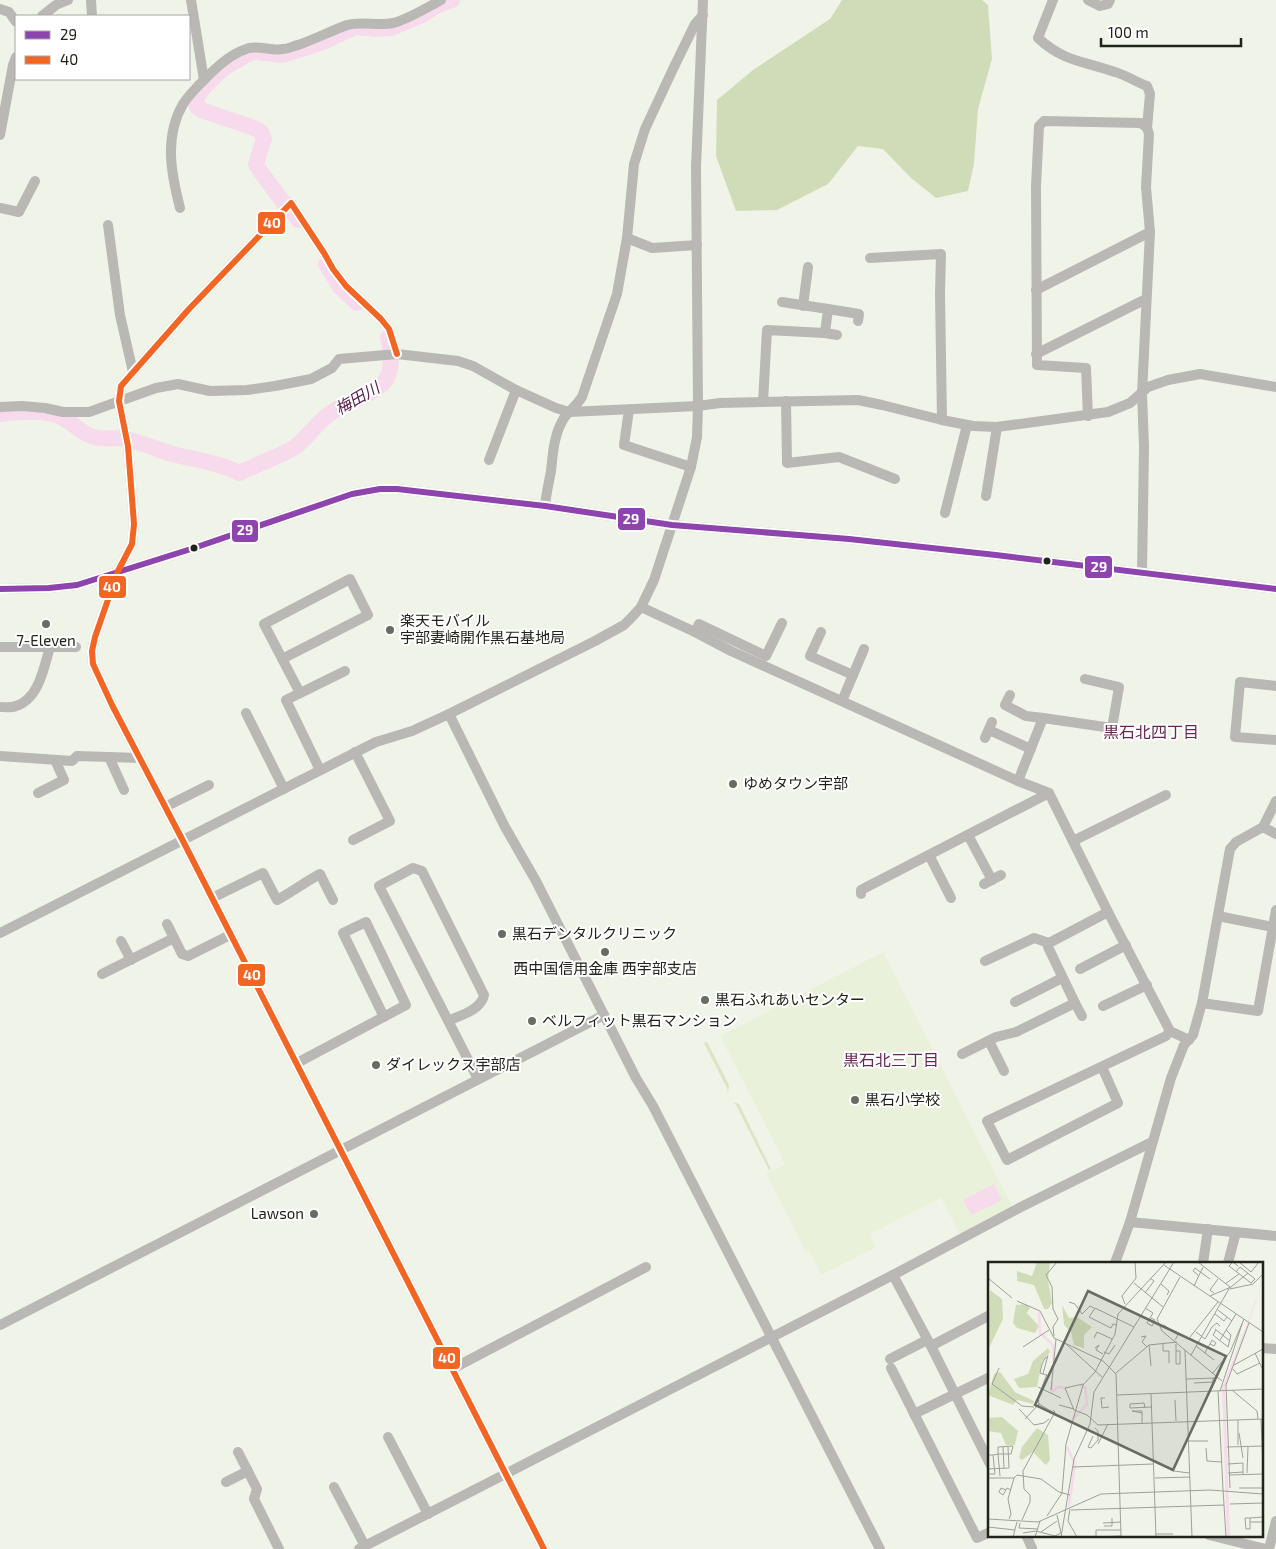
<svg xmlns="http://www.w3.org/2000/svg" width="1276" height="1549" viewBox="0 0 1276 1549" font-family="'Exo 2','Noto Sans JP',sans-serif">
<rect width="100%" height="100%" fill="#f0f4e8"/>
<path fill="#e9f1db" d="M883,952L1013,1208L960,1236L941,1198L870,1234L876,1247L821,1275L809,1251L806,1252L766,1174L785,1164L720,1036Z"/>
<g fill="#d9e5c3">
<path d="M707,1042L729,1085L728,1093L727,1088L704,1043Z"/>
<path d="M733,1102L739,1104L771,1169L769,1170L736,1105Z"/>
</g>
<path fill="#d0dcb8" d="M842,0H982L988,5L992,59L978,109L974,164L968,191L936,198L911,178L883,149L858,146L828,184L777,210L736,211L716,156L717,100L753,70L830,19Z"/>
<path fill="#f7daeb" d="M994,1184L1002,1200L971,1215L963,1200Z"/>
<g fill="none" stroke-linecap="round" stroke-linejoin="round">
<g stroke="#f7daeb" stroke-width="16">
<path d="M298,220L289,206L283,202L260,171L256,164L264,139L261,132L254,128L204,111L197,107L195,101L203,88L224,68L248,54L256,52L282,55L323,42L355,27L377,29L391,28L422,15L438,5L452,0"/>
<path d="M326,264L340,287L357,303"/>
<path d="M0,414C19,412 43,409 61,417C73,422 81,434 94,437C104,440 115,437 125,439C141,442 156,449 172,454C195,460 218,462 239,473C255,465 281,456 295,447C307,438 316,424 328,415C344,402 370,397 384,382C393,373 392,350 388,338"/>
</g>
<g stroke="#b9b8b5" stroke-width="10">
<path d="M91,0L92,16"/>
<path d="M191,0L204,80"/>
<path d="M1053,0L1038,38C1064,62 1084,61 1115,72C1126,75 1136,82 1147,86L1150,94L1147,128"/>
<path d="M1088,0L1100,6L1108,4L1110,0"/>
<path d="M0,9L9,12L16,22"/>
<path d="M42,16L56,5L68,0"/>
<path d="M0,135L13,65L16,57"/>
<path d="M0,208L19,212L35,181"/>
<path d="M180,208C171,173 164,137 183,104C190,93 202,82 211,73C221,63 235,52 249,48C261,46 272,51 283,49C288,49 293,46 298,45C315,39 331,31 347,25C362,21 378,26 393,23C407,20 428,7 441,0"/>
<path d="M108,225L120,315L133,372"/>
<path d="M627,238L652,248L697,245"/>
<path d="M870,258L941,254L940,294L942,420"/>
<path d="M1036,290L1150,232"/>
<path d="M803,306L808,267"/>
<path d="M828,309L859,314L858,321"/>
<path d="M825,333L837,335"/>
<path d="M397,354L389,329L381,319L346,286L333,269L324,253L291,203L189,309L121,386L119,401L128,446L134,524L132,544L118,571L95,637L92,651L93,664L112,705L183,841L544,1549"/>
<path d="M1036,354L1146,299"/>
<path d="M786,401L787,463L839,457L895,479"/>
<path d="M763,402L767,330L825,333L828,309L782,302"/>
<path d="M0,407L22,406L45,408L63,412H89L156,388L178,384L210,391L247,390L275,386L311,379L332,368L339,359L397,354L458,361L473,366L516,390L556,408L569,412L698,406L720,403L858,400L882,405L942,420L973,426L997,427L1108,412L1130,403L1148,387L1168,380L1200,374L1276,387"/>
<path d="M629,410L624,445L691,467"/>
<path d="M1088,416L1086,368L1037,365L1036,186L1039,126L1044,121L1141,123L1147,128L1149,134L1146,187L1150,232L1142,393L1144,447L1142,573"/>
<path d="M489,460L516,390"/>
<path d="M986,496L997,427"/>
<path d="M545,506C546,494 549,482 551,471C553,452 554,434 564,418C569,411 577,405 582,397L617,294L627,238L634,164L645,129L673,69L695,24L703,15"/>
<path d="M945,513L967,425"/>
<path d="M0,589L49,588L77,585L191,549L352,494L380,489H397L545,506L672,525L849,539L996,555L1276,589"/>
<path d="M641,607L695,632L731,651L1018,781L1049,793L1108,912L1170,1031L1189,1040"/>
<path d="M695,632L699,624L766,656L782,623"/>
<path d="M821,632L810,656L853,675"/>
<path d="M0,647H76"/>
<path d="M282,659L368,615L350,579L264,624L300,693"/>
<path d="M1276,686L1240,682L1235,737L1276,740"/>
<path d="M1010,695L1005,705L1026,716L1043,718"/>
<path d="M842,701L864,649"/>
<path d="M0,707C5,707 11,708 16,706C39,699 44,667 50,647"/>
<path d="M246,713L284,789"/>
<path d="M449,714L505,827L536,881L636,1078L653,1106L880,1549"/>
<path d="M989,730L1031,749"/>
<path d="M985,738L992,722"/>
<path d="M0,756L72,761L77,756L140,758"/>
<path d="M109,757L124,790"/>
<path d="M320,770L286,700L345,671"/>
<path d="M1018,781L1043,718L1112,728L1119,687L1085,679"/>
<path d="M38,793L64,780L55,760"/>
<path d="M165,807L209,785"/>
<path d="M1263,827L1276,834"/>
<path d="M968,835L992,880"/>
<path d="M353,840L390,821L355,752"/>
<path d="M1073,841L1166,795"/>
<path d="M929,855L951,898"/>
<path d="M984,884L1001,875"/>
<path d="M861,894V890L1049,793"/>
<path d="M212,898L263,873L277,900C292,892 305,882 320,874L333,900"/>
<path d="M1218,916L1273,927"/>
<path d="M167,924L182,954L188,956L230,935"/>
<path d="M0,933L376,742L412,731L449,714L595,641L624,625L632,617L641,607L654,580L691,467L697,437L698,406L696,167L703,0"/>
<path d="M121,941L131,960"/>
<path d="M985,961L1034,938L1049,943"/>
<path d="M1080,969L1126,945"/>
<path d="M102,974L174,938"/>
<path d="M1015,1002L1062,978"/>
<path d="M1075,1003L1082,1016"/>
<path d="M1202,1003L1258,1011L1276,910"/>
<path d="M1103,1006L1147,985"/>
<path d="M448,1021C461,1015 481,1010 484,995L422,871L413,868L379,886L478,1079"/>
<path d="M989,1041L1004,1071"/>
<path d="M962,1054L996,1037L1016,1032L1075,1003L1048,947L1049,943L1108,912"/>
<path d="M297,1063L406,1005L366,922L343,933L384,1017"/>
<path d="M1102,1067L1118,1103L1007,1160L987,1121L1166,1036L1170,1031"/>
<path d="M1130,1222L1276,1236"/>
<path d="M1115,1263L1130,1222L1171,1078L1184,1045L1193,1035L1202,1003L1230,849L1236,842L1263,827L1276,801"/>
<path d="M1203,1263L1208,1229"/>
<path d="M1228,1263L1236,1232"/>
<path d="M893,1275L931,1346L990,1464"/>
<path d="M0,1325L604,1015"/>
<path d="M931,1346L990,1315"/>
<path d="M1262,1348L1276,1349"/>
<path d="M890,1359L927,1340"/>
<path d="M891,1368L977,1538L990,1532"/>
<path d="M452,1369L646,1267"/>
<path d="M914,1414L990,1377"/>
<path d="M388,1437L428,1514"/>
<path d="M238,1452L257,1489L254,1499L279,1549"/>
<path d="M226,1482L248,1471"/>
<path d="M334,1487L365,1546"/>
<path d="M1026,1535L1032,1548"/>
<path d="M1209,1535L1266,1549"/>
<path d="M359,1549L893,1275L1021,1207L1152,1142"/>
<path d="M1269,1549L1276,1521"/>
</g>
<defs>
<path id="bus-1" d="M0,589L49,588L77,585L191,549L352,494L380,489H397L545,506L672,525L849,539L996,555L1276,589"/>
<path id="bus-2" d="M397,354L389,329L381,319L346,286L333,269L324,253L291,203L189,309L121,386L119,401L128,446L134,524L132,544L118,571L95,637L92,651L93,664L112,705L183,841L544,1549"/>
</defs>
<use href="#bus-1" stroke="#fff" stroke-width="10"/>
<use href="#bus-2" stroke="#fff" stroke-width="10"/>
<use href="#bus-1" stroke="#8e44ad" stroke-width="6"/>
<use href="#bus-2" stroke="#f26522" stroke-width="6"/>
</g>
<g fill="#21231b" stroke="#fff" stroke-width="2">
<circle cx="194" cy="548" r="4.5"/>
<circle cx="1047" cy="561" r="4.5"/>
</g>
<g fill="#696c63" stroke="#fff" stroke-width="2">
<circle cx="46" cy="624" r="5"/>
<circle cx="390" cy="630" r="5"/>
<circle cx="733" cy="784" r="5"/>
<circle cx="502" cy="934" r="5"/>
<circle cx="605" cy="952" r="5"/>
<circle cx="705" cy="1000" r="5"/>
<circle cx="532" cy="1021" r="5"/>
<circle cx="376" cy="1065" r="5"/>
<circle cx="855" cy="1100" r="5"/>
<circle cx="314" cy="1214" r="5"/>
</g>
<g text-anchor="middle" stroke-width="4" stroke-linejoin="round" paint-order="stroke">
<g font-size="15" fill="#21231b" stroke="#fff" text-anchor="start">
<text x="400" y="626">楽天モバイル<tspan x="400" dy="17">宇部妻崎開作黒石基地局</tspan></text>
<text x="46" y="646" text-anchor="middle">7-Eleven</text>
<text x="743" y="789">ゆめタウン宇部</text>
<text x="512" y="939">黒石デンタルクリニック</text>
<text x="605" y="974" text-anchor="middle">西中国信用金庫 西宇部支店</text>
<text x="715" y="1005">黒石ふれあいセンター</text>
<text x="542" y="1026">ベルフィット黒石マンション</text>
<text x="386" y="1070">ダイレックス宇部店</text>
<text x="865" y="1105">黒石小学校</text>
<text x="304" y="1219" text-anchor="end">Lawson</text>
</g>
<g font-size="16" font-style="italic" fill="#5c204e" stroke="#fff">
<text transform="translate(357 398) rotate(-30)" y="6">梅田川</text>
</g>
<g font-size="16" fill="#622953" stroke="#fff">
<text x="1151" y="738">黒石北四丁目</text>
<text x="891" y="1066">黒石北三丁目</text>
</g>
</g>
<g transform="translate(988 1262)">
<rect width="275" height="275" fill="#f0f4e8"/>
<path d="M49,0H62L60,18L64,41L60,47H56L46,23L29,19V9L44,14ZM2,28L14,37L15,57L0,88ZM38,42L42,46L39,51L51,64L47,71L29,66L25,61L28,43ZM74,43L81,56L89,55L104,65L96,73V86L86,83L83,70L76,63ZM60,86L62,90L54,99L49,125L31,126L26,117L40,112L45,99ZM12,110L27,130L46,139L45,142L29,138L25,143L0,133L6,112ZM14,155L30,169L27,183H18L13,171L0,169V156ZM49,166L60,173L62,198L58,203L45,190L34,198L31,196L34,185Z" fill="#d0dcb8"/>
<path d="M275,20L237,126L242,274L239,275L234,126Z" fill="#f7daeb"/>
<path fill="none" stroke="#f7daeb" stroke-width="2.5" d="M51,50L52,71L65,83L66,101M64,120V130L70,125L79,126M85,157L99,142L97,125L92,123M79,185L87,202L81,245"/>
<path fill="none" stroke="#9da096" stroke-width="1" d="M210,0L242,25M251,0L263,10L271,0M176,3L275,70M248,10L252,5L267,17L263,21L245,7L241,4L245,0L250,4M210,13L205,9L207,6L222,17M192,15L169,57L174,69L234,119M0,16L24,36M146,21L175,45M173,22L181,29L179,33M237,22L251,12M206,24L215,5M153,27L178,0M242,27L265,22L275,12M157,31L166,19L162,16M226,31L222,28L230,17M222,34L243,25L260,11M29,39L52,49L66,76L115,99L128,112L133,274L108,275M81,40L87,42L94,52L102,44L106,46M137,42L134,34L148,16L147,0M157,46L165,51L159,61L164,64L167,58L163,56M230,48L244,59M227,52L236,59L239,55M129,63L125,62L123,66L101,55L107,46L146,65M173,65L176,63L190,73L187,78M227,67L242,79M228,68L225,73L240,85L243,73L238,68M208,70L217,77L224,65L229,61L232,64M66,74L65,65L70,57L65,47L64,25L58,13L69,0M153,75L158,74L154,80L159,85M202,75L230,40M106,76L109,70L124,77M232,78L248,52M78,82L114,115M175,82V89H181V101M188,82V102M161,83L163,104M208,84L226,98M35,85L61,68M107,86L111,83L108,88L115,92M197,88L204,275M188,89H192V102H188M116,90L121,92L127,83M217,91L219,87L222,82L224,78L228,81L226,84L222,82M267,91L274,106M203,93L242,25M246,103L275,87M11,106L4,122L34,144L46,145M245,107L249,112L272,101M128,111L161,83L189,80M55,112L52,111L54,102L57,96L60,95M59,112L50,135L51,142L83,161M224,112L242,90L256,57M58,113L55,112L60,93M198,117L227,116M206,121L225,120V116M95,122L77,126L86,148L99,153L110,163L275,157M50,125L73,136M63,128L68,77M244,128L269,149L270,157M230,129L235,227M232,129L254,62M163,132L168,275M129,133L275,127M117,136H113L114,146L121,145M187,138L188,159M71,143L86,147M142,146V142L156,141L157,146M142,146L163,145M31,147L46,163L56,161L61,157M154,151L144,149H154V161M37,157L51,142M273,157L275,205M251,171L255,196M105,174L100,185L103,186L110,178V169L107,166M200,179H220M110,182L120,162M250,183V158M15,185L16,206M239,185L275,184M218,186L219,199L233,200M0,193H5L10,192H23L25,184L10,185V192L12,214M240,202L255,201V212M85,205L165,202M0,207L21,206L20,185M186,209L201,211M240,211L255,210M259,211L260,185M0,212H7L5,193M241,213L275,212M0,216H26L29,213L53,217L71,230L82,233M167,216L202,215M242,226L238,123L261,61M251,226H275M235,227L238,275M18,228L13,226L11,230L15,233L19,226L23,228M242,242L275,241M82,247L80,259L89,275M83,248L236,243M69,253L73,271M59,254L74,231L78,182L95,123L107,110L127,72L130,52L153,27M275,255L262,256V260H275M262,256H257L258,267H262V260M0,257L50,260L113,232L222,228L275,232M21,257L23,252L20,237L26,216M34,258L42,240V233L36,227L35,209L67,150L65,148M32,261L31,266L50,267M115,261L133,260M116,264H124V256M0,265L27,268M53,270L69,259M35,271L48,269L67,274L73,271M168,272H185M108,274V268H133M25,275L29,260M47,275L52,259M73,275L86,197L102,162L106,130L186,0"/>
<path fill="#696c63" fill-opacity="0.15" stroke="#696c63" stroke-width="2.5" d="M100,29L238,94L185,208L47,143Z"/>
<rect width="275" height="275" fill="none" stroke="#21231b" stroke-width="2.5"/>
</g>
<g stroke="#fff" stroke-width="2">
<rect x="257" y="211" width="29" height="24" rx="5" fill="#f26522"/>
<rect x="617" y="507" width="29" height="24" rx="5" fill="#8e44ad"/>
<rect x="231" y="519" width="28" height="24" rx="5" fill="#8e44ad"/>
<rect x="1084" y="555" width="29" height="24" rx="5" fill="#8e44ad"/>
<rect x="98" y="575" width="29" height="24" rx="5" fill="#f26522"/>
<rect x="237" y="963" width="29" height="24" rx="5" fill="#f26522"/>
<rect x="432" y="1346" width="29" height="24" rx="5" fill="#f26522"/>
</g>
<g font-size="14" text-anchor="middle" font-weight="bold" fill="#fff">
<text x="272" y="228">40</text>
<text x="631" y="524">29</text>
<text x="245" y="535">29</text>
<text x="1099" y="572">29</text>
<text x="112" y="592">40</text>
<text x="252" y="980">40</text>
<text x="447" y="1363">40</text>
</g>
<rect x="15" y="15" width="175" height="65" fill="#ffffff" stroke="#a6a7a4"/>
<rect x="25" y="31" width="25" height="8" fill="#8e44ad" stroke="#a6a7a4"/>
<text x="60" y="40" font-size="15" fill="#21231b">29</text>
<rect x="25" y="56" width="25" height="8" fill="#f26522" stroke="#a6a7a4"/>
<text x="60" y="65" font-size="15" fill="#21231b">40</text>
<path d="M1101 38v8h140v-8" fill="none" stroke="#21231b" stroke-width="2.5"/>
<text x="1108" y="38" font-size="15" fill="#21231b" stroke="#ffffff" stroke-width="4" paint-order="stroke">100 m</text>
</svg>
